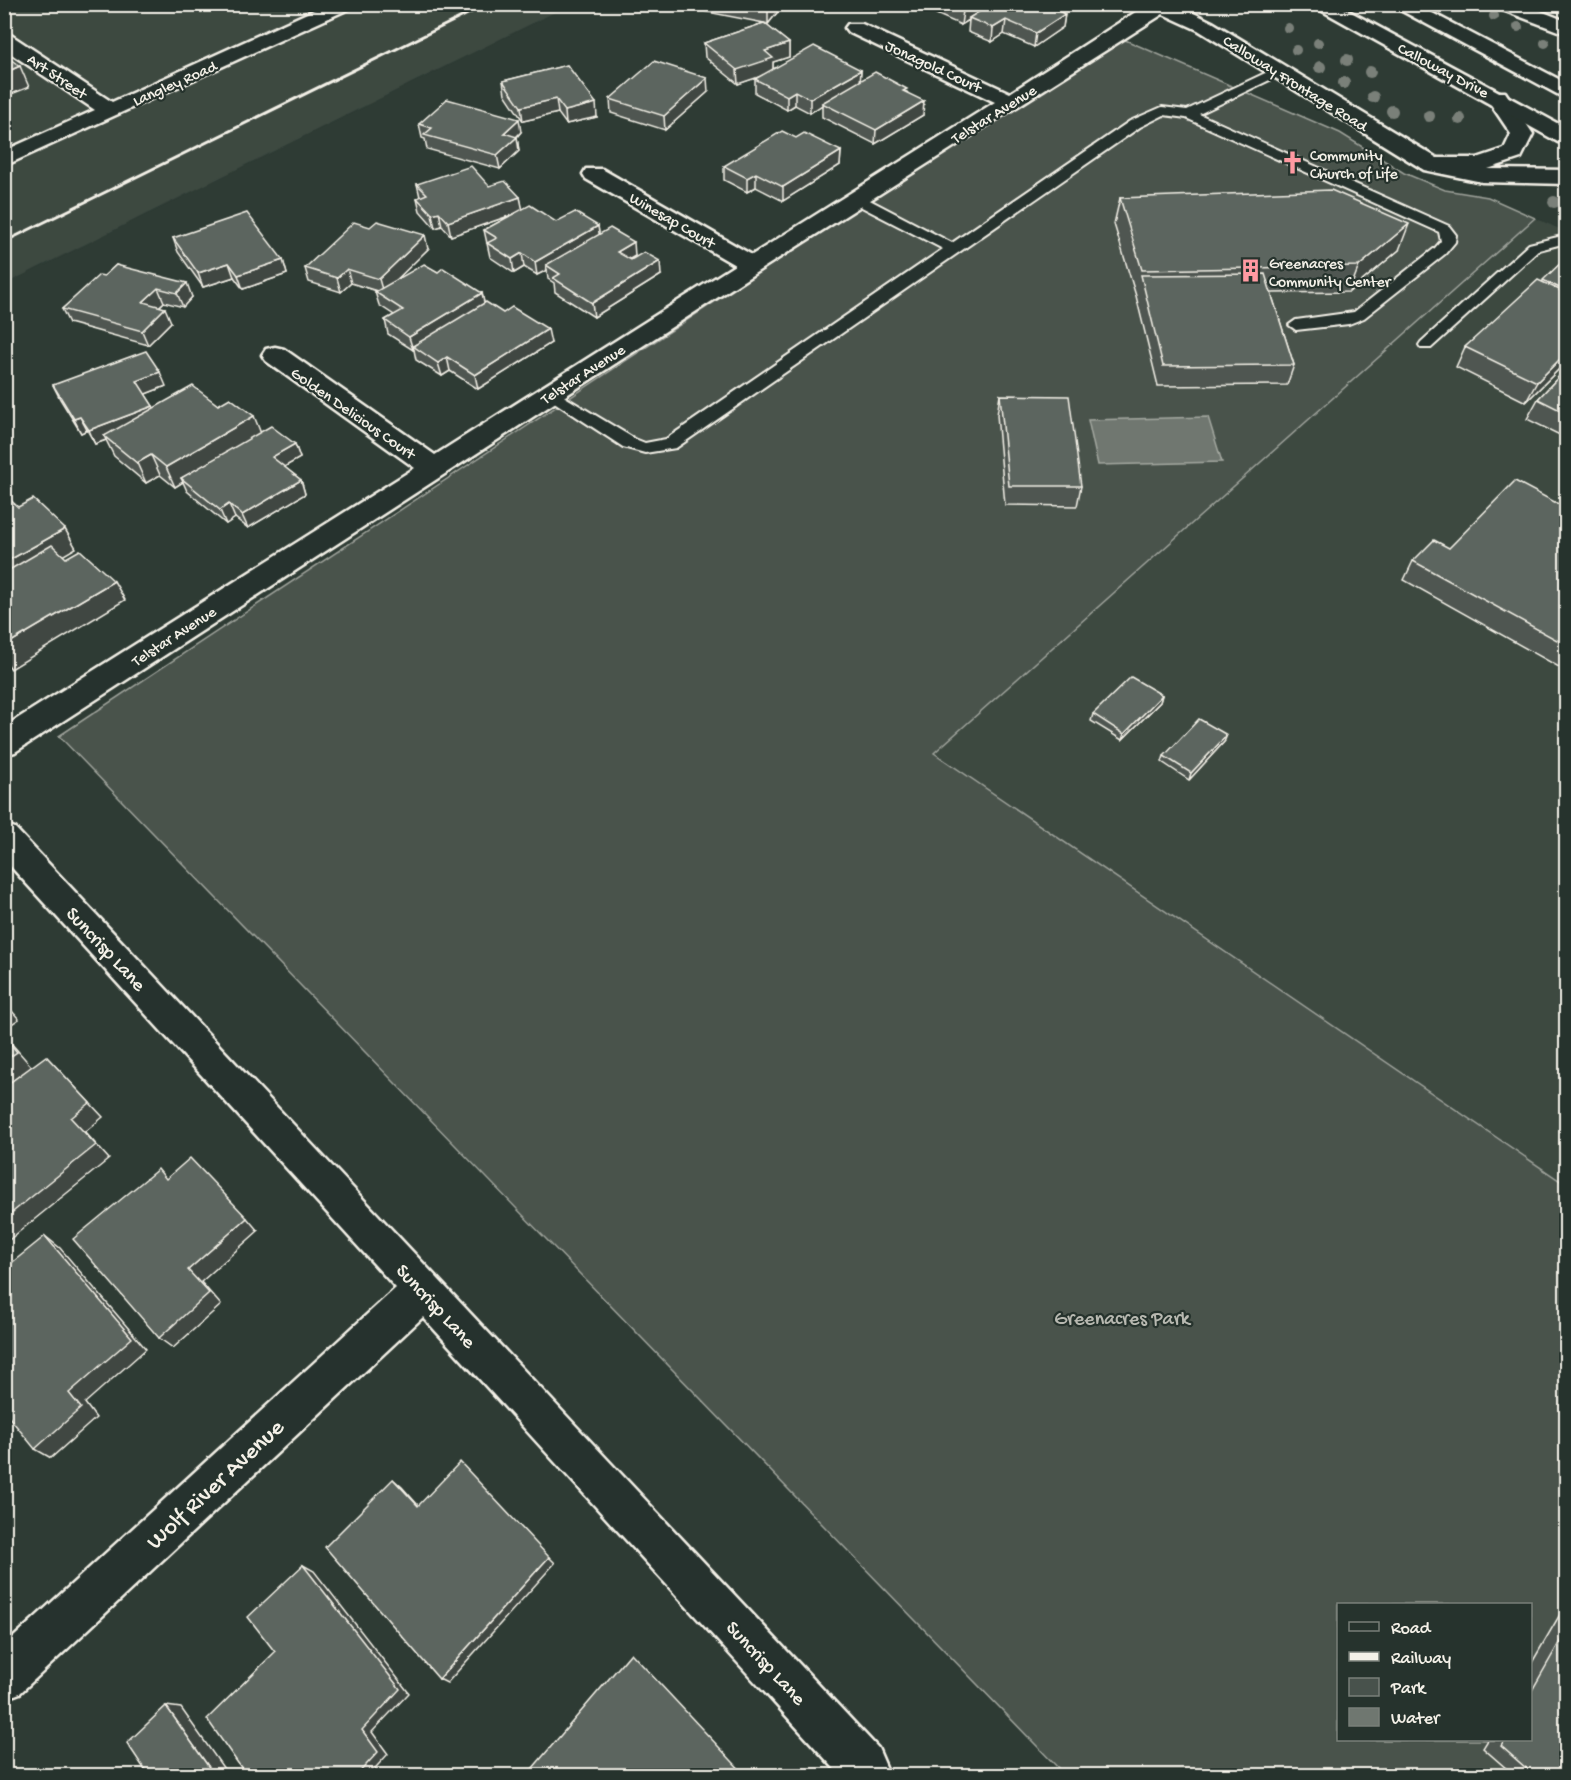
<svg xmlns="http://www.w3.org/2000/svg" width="1571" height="1780" viewBox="0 0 1571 1780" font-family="'Gochi Hand',sans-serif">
<rect width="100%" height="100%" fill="#2e3b34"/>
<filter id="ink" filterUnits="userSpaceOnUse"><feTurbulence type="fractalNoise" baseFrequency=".0167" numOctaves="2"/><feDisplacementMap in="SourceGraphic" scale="12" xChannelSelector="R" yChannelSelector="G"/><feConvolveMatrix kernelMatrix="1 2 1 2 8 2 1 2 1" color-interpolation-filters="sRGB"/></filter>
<g filter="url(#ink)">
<g fill="#3c4841">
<path d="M5,5H569L5,284Z"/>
<path d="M1535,218L1566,232V1185L934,753Z"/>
</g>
<path fill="#48524c" stroke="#9ea29a" stroke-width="1.5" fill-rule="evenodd" d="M1116,36L1340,133L1404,173L1445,190L1488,197L1535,218L934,753L1566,1185V1775H1065L59,736ZM1338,1604H1530V1740H1338Z"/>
<path fill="#6f7770" stroke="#a4a8a0" stroke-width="1.5" d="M1208,417L1222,462L1098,465L1088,420Z"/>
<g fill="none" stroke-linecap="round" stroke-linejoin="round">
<defs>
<g id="lane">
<path d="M1278,67L1284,71L1282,74L1199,114L1449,226L1456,235L1455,242L1445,254L1364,318L1349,324L1296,330L1289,325L1296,320L1354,312L1435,248L1441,241L1439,232L1186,118L1164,115L1140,127L676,448L645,453L623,447L542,394L545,391H555L635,439L645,443L666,439L943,249L852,202V196H862L952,243L1130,121L1162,107L1187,110Z"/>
<path d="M1566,235V243L1539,250L1431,348H1421L1419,345L1421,342L1529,244Z"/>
</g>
<g id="street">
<path d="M327,4H354L351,8L4,166V151L95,110L4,49V33L11,35L112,102Z"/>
<path d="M1148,4H1175L1212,22L1437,158H1477L1504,149L1511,134L1486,97L1489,92H1505L1533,134L1521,158L1488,169L1566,170V184L1482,182L1424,170L1198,30L1163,14L760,270L15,752L4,755V727L415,468L266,361L262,355L266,349L275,347L284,349L435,455L735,265L586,179L583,174L586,169H602L752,255L995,102L848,32L845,28L848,24H862L1010,93Z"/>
<path d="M1494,4H1523L1566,21V34L1497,8Z"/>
<path d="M4,824L15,828L878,1748L890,1776H841L423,1317L20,1693L4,1699V1646L396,1288L4,859Z"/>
</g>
<g id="secondary">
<path d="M1310,4H1336L1566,128V143L1558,142Z"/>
<path d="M1389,4H1415L1566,83V97L1559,95Z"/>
</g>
</defs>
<use href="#lane" stroke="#f4f1e8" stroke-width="4"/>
<use href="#street" stroke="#f4f1e8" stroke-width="5"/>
<use href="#secondary" stroke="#f4f1e8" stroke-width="5"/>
<use href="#lane" fill="#26332d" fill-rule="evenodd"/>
<use href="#street" fill="#26332d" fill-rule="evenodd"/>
<use href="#secondary" fill="#26332d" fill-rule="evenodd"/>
<path stroke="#f4f1e8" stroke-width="3" d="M4,242L488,4"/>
</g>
<g fill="#7a8079">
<circle cx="1494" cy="16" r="5"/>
<circle cx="1518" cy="27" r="5"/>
<circle cx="1288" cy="28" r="5"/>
<circle cx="1318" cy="43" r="5"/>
<circle cx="1545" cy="43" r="5"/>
<circle cx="1296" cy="50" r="5"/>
<circle cx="1347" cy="60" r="6"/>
<circle cx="1320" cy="67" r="6"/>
<circle cx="1370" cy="72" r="6"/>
<circle cx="1344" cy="83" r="6"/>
<circle cx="1373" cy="97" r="6"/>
<circle cx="1392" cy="111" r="6"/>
<circle cx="1429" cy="116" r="6"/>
<circle cx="1460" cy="119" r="6"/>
<circle cx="1554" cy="202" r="6"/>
</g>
<g fill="#4f5751" stroke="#f4f1e8" stroke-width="1.5">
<path d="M697,4H780V9L768,24H765L789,43V57L773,62V69L861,70L860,81L907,92L923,115L875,144L822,117V105L810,113L795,105L787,110L755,93V79L758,77L738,84L705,57L704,43L764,23L697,10Z"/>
<path d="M930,4H1052L1057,6V10L1065,14L1063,27L1034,47L1004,34L992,42L968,32L969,20L961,25L936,14V7Z"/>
<path d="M567,65L597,117L566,124L558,113L523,121L505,94L503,81Z"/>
<path d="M708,92L665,130L611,113L610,99Z"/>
<path d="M419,124L521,132L517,137L519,151L500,169L427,149L425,139L422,138Z"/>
<path d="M796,138L841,151L840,165L783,201L756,187L747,192L724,180V166Z"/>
<path d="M417,184L489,186L520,197L522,209L556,222L598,226L599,234L635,256L629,260L661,275L594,317L555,292L554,283L548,279L547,270L537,275L524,267L514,273L490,257L484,230L514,214L451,236L442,226L435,228L420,211L417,198L420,197Z"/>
<path d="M1120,198L1399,250L1349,292L1271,293L1294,365L1287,385L1158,386L1136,296L1114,224Z"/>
<path d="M173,238L283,260L287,274L243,289L234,277L203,287L178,252Z"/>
<path d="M428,249L397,279L438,272L482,293L484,303L551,343L478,389L450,371L442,376L416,360L414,350H413L388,334L385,320L394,315L379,305L375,292L377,291L351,283L341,292L309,282L305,268Z"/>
<path d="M1566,258V362L1526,402L1456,367L1465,347L1542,282Z"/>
<path d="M116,265L192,297L183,307L164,302L159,307L171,322L148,345L69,323L62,309L104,276Z"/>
<path d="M1566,369V438L1527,419L1538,399Z"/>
<path d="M53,385L166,386L145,394L154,408L218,405L260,432L295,444L300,458L284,467L301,480L305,494L248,528L235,518L226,524L187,491L183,482L175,487L160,475L146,483L114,456L106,440L95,444L87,430L81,433L60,399Z"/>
<path d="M1000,395L1081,486L1077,506L1005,505L997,415Z"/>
<path d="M1566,508V671L1404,580L1413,561Z"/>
<path d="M1162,695L1160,702L1122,740L1091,721L1093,714Z"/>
<path d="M1224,742L1189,780L1162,762L1164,756Z"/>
<path d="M1566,1604V1776H1515L1483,1748L1488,1740H1530V1666Z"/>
</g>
<g fill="#404742" stroke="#f4f1e8" stroke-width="1.5">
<path d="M773,4H780V9L768,24V11Z"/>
<path d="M974,4H994L969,18V20L961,25L963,11Z"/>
<path d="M1065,14L1063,27L1034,47L1036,33Z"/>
<path d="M1006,20L1004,34L992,42L993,28Z"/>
<path d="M789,43V57L773,62V72L738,84L737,70L765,51Z"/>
<path d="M20,66L29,87L4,97V73Z"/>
<path d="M861,70L860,83L822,103V105L810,113V99Z"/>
<path d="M707,78L708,92L665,130L664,116Z"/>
<path d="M795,91V105L787,110V96Z"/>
<path d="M556,99L558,113L523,121L521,107Z"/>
<path d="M924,101L923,115L875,144L876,130Z"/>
<path d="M596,103L597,117L566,124L565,111Z"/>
<path d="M519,119L521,132L506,147L504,133Z"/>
<path d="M517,137L519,151L500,169L497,155Z"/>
<path d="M841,151L840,165L783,201V187Z"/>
<path d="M756,173V187L747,192V178Z"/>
<path d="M520,197L523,211L451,236L448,222Z"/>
<path d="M439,212L442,226L435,228L432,214Z"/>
<path d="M1409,224L1399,250L1349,292L1359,266Z"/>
<path d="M598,226L600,240L546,265L547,270L537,275L535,262Z"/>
<path d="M425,235L428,249L383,293L379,279Z"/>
<path d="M634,242L635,256L618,266L617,252Z"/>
<path d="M522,253L524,267L514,273L512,259Z"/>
<path d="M283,260L287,274L243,289L238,275Z"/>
<path d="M660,261L661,275L594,317L592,303Z"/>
<path d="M229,263L234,277L203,287L198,273Z"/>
<path d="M347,269L351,283L341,292L337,278Z"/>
<path d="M187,283L192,297L183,307L177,293Z"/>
<path d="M158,288L164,302L149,316L143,302Z"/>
<path d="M482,293L485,307L413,346L414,350H413L409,337Z"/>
<path d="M165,308L171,322L148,345L142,331Z"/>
<path d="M548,329L551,343L478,389L475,375Z"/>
<path d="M1566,353V362L1526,402L1537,382Z"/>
<path d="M447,357L450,371L442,376L438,363Z"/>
<path d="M160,372L166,386L143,395L137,381Z"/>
<path d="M153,406L159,419L104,436L106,440L95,444L89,430Z"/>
<path d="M254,416L262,436L181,478L183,482L175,487L166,467Z"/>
<path d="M80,417L87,430L81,433L74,419Z"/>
<path d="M295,444L300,458L277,471L272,457Z"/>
<path d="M151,455L160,475L146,483L137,463Z"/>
<path d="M301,480L305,494L248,528L242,515Z"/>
<path d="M229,504L235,518L226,524L220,510Z"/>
<path d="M65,529L76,548L4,590V563Z"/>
<path d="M114,581L125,600L11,669L4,659V646Z"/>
<path d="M1162,695L1160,702L1122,740L1124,734Z"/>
<path d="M1227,735L1224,742L1189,780L1191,773Z"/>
<path d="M4,1002L19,1019L4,1029Z"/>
<path d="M4,1035L32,1067L4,1087Z"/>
<path d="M46,1056L103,1117L85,1132L109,1159L4,1244V1219L71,1118Z"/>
<path d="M247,1218L258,1231L201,1282L221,1305L173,1348L159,1338L188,1270Z"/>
<path d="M45,1236L60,1248L146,1349L85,1403L96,1418L51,1458L35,1449L69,1393Z"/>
<path d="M393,1479L402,1487L426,1514L418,1506Z"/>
<path d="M549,1557L555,1563L447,1683L439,1679Z"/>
<path d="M303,1565L314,1571L409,1693L372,1732L388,1754L368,1776H356L362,1730Z"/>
<path d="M166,1706L181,1708L229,1776H215Z"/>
</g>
<g fill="#5c655e" stroke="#f4f1e8" stroke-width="1.5">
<path d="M737,4H773L768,11Z"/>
<path d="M947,4H974L963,11Z"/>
<path d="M991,4H1052L1057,6L1053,9L1065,14L1036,33L1006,20L993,28L969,18Z"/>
<path d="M764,23L789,43L765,51L773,58L737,70L704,43Z"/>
<path d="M814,46L861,70L810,99L795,91L787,96L755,79Z"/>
<path d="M4,55L20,66L4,73Z"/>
<path d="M654,61L707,78L664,116L610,99Z"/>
<path d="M567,65L596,103L565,111L556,99L521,107L503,81Z"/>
<path d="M875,72L907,89L903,91L924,101L876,130L822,103Z"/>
<path d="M447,99L519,119L504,133L517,137L497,155L424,135L432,128L419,124Z"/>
<path d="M782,131L796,138L804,133L841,151L783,187L756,173L747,178L724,166Z"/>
<path d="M471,166L489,186L505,181L520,197L448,222L439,212L432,214L417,198L427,194L417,184Z"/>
<path d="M1331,190L1409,224L1359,266L1142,270L1120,198Z"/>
<path d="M530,205L556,222L575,212L598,226L535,262L522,253L512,259L487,243L497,238L484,230Z"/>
<path d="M247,213L283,260L238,275L229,263L198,273L173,238Z"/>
<path d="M377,221L425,235L379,279L347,269L337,278L305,268L354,222L370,227Z"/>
<path d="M610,228L634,242L617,252L631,260L644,252L660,261L592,303L553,278L560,274L546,265Z"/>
<path d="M1566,258V291L1543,280Z"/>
<path d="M424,264L438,272L443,268L482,293L409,337L385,320L403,310L375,292Z"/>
<path d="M116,265L187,283L177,293L158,288L143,302L165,308L142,331L62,309L99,275L104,276Z"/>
<path d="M1265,274L1294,365L1163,366L1141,275Z"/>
<path d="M1538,280L1566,293V353L1537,382L1465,347Z"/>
<path d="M486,302L503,313L512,307L548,329L475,375L447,357L438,363L413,346Z"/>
<path d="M146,351L160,372L137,381L153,406L89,430L80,417L74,419L53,385Z"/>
<path d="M1566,369V413L1538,399Z"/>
<path d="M193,386L218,405L230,398L254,416L166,467L151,455L137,463L104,436Z"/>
<path d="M1000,395L1069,396L1081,486H1009Z"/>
<path d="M271,426L295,444L272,457L301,480L242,515L229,504L220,510L181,478Z"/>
<path d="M1515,481L1566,508V645L1413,561L1434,540L1449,548Z"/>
<path d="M4,494L18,507L33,499L65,529L4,563Z"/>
<path d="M52,545L66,558L80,550L114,581L4,646V573Z"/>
<path d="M1131,677L1162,695L1124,734L1093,714Z"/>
<path d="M1199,719L1227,735L1191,773L1164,756Z"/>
<path d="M4,1037L17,1052L4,1061Z"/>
<path d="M46,1056L90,1103L71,1118L96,1145L4,1219V1087Z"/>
<path d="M190,1158L247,1218L188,1270L209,1293L159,1338L73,1239L158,1169L166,1179Z"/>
<path d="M45,1236L132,1338L69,1393L81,1408L35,1449L4,1411V1269Z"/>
<path d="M460,1462L549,1557L439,1679L325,1547L393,1479L418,1506Z"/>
<path d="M303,1565L400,1689L362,1730L378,1752L356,1776H247L207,1719L275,1652L248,1617Z"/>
<path d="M1566,1631V1776H1535L1501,1746L1505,1740H1530V1694Z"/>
<path d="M631,1653L746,1776H526Z"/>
<path d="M166,1706L215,1776H149L127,1743Z"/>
</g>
</g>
<defs>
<symbol id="church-bare" viewBox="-9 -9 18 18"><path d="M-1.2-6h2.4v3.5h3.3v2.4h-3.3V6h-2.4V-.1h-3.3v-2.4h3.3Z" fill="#ff9aa2" stroke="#26332d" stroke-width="2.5" paint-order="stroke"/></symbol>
<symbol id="building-bare" viewBox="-9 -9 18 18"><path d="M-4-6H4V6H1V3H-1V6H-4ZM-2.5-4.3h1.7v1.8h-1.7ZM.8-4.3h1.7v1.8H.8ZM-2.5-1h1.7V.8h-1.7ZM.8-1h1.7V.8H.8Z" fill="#ff9aa2" stroke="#26332d" stroke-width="2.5" paint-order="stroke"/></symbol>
</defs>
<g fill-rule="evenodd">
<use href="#church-bare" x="1276" y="146" width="33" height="33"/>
<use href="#building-bare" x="1234" y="254" width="33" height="33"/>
</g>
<g text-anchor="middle" stroke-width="4.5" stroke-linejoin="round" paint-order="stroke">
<g font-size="16" fill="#f4f1e8" stroke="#26332d">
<text transform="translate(934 65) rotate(25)" y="6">Jonagold Court</text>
<text transform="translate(1444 69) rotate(28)" y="6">Calloway Drive</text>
<text transform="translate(58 75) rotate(34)" y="6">Art Street</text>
<text transform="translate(174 82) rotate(-24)" y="6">Langley Road</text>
<text transform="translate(1296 82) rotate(32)" y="6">Calloway Frontage Road</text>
<text transform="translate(993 113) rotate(-32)" y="6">Telstar Avenue</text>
<text transform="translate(673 219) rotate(30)" y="6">Winesap Court</text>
<text transform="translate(582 373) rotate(-33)" y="6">Telstar Avenue</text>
<text transform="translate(354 412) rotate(35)" y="6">Golden Delicious Court</text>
<text transform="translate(173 635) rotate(-33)" y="6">Telstar Avenue</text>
</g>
<g font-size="16" fill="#f4f1e8" stroke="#26332d" text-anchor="start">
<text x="1310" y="160">Community<tspan x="1310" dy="18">Church of Life</tspan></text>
<text x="1269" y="268">Greenacres<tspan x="1269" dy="18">Community Center</tspan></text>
</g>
<g font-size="20" fill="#f4f1e8" stroke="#26332d">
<text transform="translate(107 948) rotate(47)" y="7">Suncrisp Lane</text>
<text transform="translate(437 1305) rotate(47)" y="7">Suncrisp Lane</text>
<text transform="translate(767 1662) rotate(47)" y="7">Suncrisp Lane</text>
</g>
<g font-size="20" fill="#b8b9b1" stroke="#26332d">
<text x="1122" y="1324">Greenacres Park</text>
</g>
<g font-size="24" fill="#f4f1e8" stroke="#26332d">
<text transform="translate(214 1483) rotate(-43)" y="8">Wolf River Avenue</text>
</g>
</g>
<rect width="1571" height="1780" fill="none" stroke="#26332d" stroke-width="24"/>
<rect x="12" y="12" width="1547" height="1756" fill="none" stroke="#f4f1e8" stroke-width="2" filter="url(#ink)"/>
<rect x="1337" y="1603" width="195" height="138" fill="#26332d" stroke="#787f78" stroke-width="1.5"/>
<rect x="1349" y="1622" width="30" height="9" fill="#26332d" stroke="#787f78" stroke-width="1.5"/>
<text x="1391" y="1633" font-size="18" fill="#f4f1e8">Road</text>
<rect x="1349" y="1652" width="30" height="9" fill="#f4f1e8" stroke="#787f78" stroke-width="1.5"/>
<text x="1391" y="1663" font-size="18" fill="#f4f1e8">Railway</text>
<rect x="1349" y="1678" width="30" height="18" fill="#48524c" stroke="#787f78" stroke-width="1.5"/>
<text x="1391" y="1693" font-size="18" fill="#f4f1e8">Park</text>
<rect x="1349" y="1708" width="30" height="18" fill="#6f7770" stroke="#787f78" stroke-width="1.5"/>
<text x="1391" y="1723" font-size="18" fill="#f4f1e8">Water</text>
</svg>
